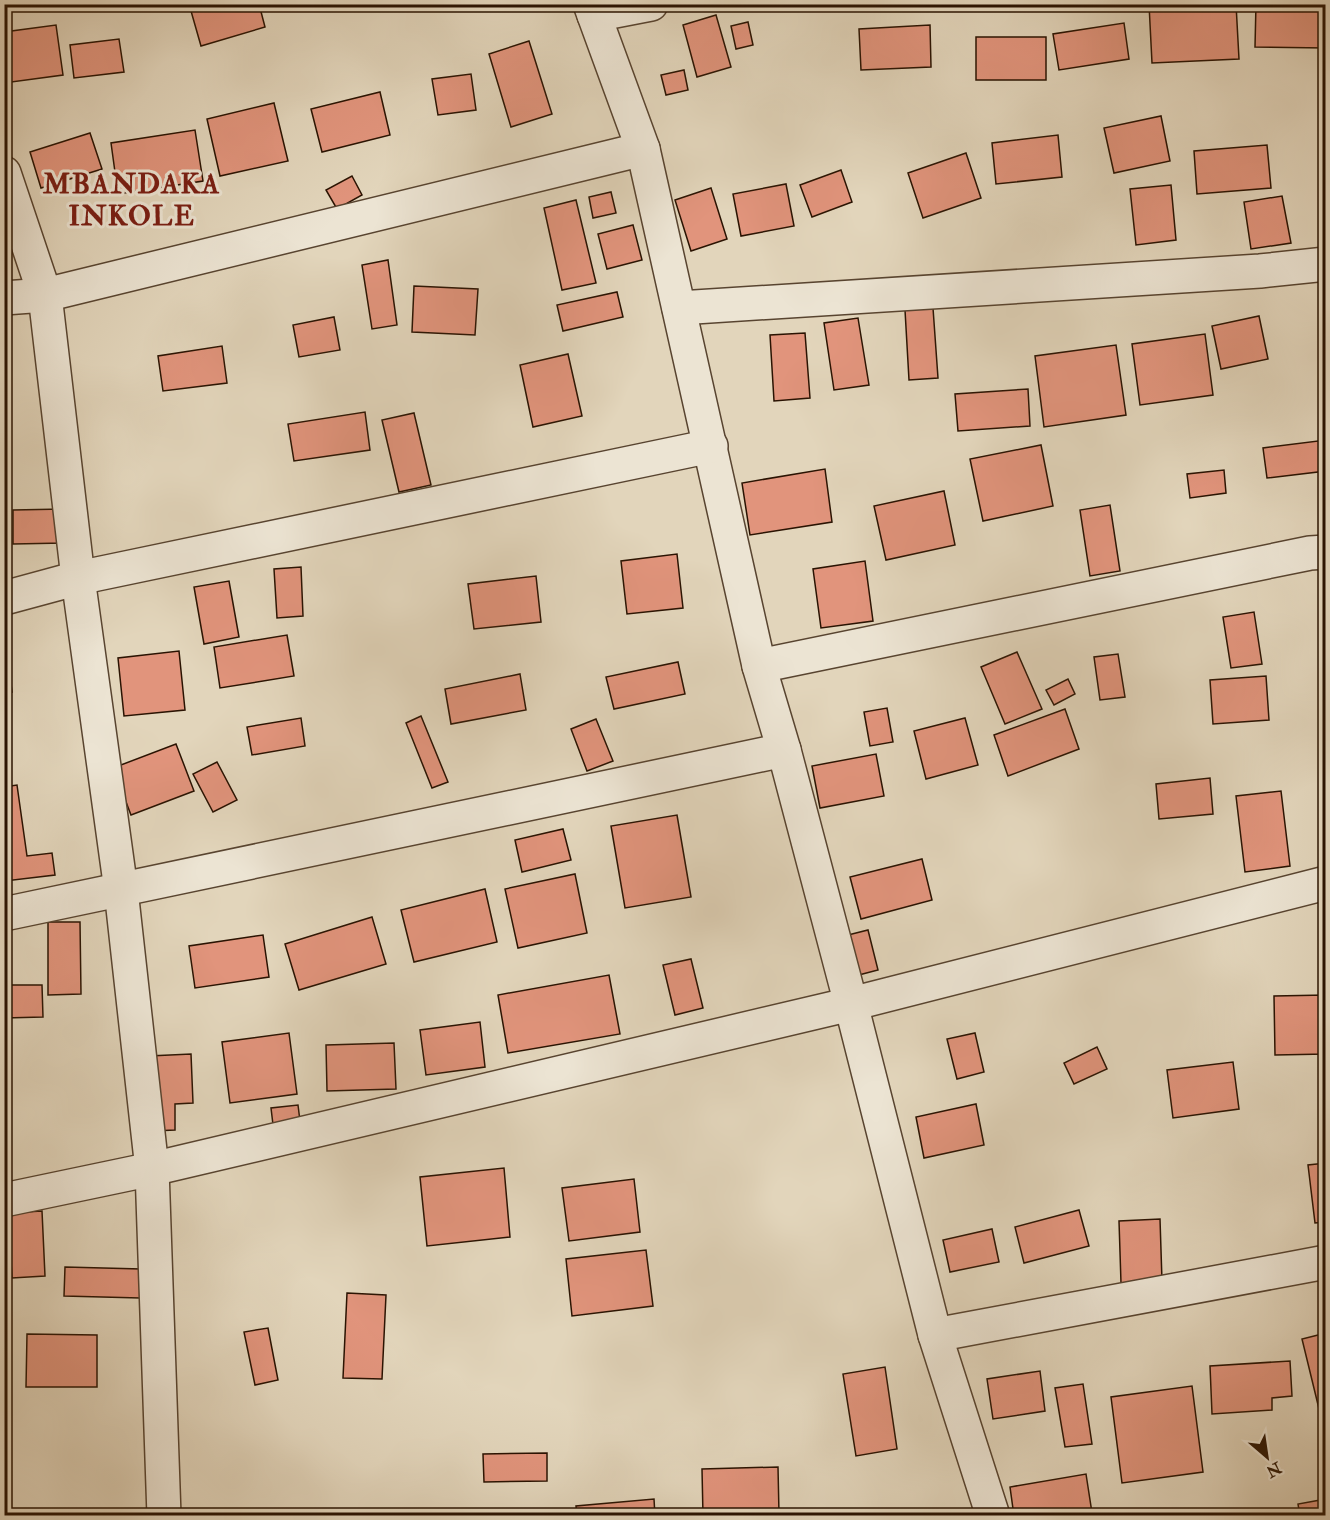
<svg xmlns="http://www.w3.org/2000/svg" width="1330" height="1520" viewBox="0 0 1330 1520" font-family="'IM FELL Double Pica',serif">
<rect width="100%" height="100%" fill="#e2d5bb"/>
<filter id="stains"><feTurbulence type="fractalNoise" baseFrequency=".00333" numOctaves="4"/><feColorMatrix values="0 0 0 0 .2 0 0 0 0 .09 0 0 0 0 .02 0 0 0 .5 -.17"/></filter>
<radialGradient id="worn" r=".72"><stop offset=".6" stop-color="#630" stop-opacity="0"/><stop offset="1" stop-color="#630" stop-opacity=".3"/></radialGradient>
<g fill="#e1947c" stroke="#2a1302" stroke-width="1.5">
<path d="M189,4H259L265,27L201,46Z"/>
<path d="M1149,4H1236L1239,59L1152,63Z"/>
<path d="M1256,4H1326V48L1255,47Z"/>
<path d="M716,15L731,67L697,77L683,25Z"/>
<path d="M748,22L753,45L736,49L731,26Z"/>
<path d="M1124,23L1129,59L1059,70L1053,34Z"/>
<path d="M56,25L63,75L4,83V32Z"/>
<path d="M930,25L931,67L861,70L859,29Z"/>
<rect x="976" y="37" width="70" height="43"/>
<path d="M119,39L124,72L74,78L70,45Z"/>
<path d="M529,41L552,114L511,127L489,54Z"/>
<path d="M684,70L688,90L666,95L661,75Z"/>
<path d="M471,74L476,110L438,115L432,79Z"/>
<path d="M380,92L390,135L322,152L311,109Z"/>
<path d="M274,103L288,161L220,176L207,119Z"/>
<path d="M1161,116L1170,161L1114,173L1104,128Z"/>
<path d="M195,130L203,181L118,194L111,143Z"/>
<path d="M90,133L102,169L41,188L30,152Z"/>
<path d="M1058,135L1062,177L996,184L992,143Z"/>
<path d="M1267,145L1271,188L1197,194L1194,151Z"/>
<path d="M966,153L981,198L923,218L908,173Z"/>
<path d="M841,170L852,202L812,217L800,185Z"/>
<path d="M352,176L362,195L337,209L326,190Z"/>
<path d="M786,184L794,226L741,236L733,194Z"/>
<path d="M1171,185L1176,240L1136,245L1130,189Z"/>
<path d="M711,188L727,239L691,251L675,200Z"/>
<path d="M611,192L616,213L593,218L589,197Z"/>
<path d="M1282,196L1291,243L1251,249L1244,202Z"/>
<path d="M576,200L596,283L562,290L544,208Z"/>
<path d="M633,225L642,260L607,269L598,234Z"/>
<path d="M388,260L397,325L372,329L362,265Z"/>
<path d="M414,286L478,289L475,335L412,332Z"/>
<path d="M617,292L623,317L563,331L557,305Z"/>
<path d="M933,308L938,378L909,380L905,310Z"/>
<path d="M1259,316L1268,359L1221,369L1212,326Z"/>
<path d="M334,317L340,350L299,357L293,325Z"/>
<path d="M858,318L869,385L834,390L824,323Z"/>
<path d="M805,333L810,398L774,401L770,335Z"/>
<path d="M1205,334L1213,395L1140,405L1132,344Z"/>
<path d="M1116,345L1126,415L1044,427L1035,356Z"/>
<path d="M222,346L227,383L163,391L158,356Z"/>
<path d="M568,354L582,416L533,427L520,365Z"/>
<path d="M1028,389L1030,426L958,431L955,394Z"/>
<path d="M365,412L370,450L294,461L288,424Z"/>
<path d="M414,413L431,485L399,492L382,420Z"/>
<path d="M1326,440V471L1267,478L1263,448Z"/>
<path d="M1041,445L1053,506L983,521L970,459Z"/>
<path d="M825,469L832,522L750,535L742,483Z"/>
<path d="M1224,470L1226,493L1190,498L1187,474Z"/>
<path d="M944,491L955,545L886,560L874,506Z"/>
<path d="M1110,505L1120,571L1090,576L1080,510Z"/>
<path d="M64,509V543L13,544V510Z"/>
<path d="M677,554L683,608L627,614L621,561Z"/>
<path d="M865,561L873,621L821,628L813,569Z"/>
<path d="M301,567L303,616L277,618L274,569Z"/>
<path d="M536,576L541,622L474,629L468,584Z"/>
<path d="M229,581L239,637L204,644L194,587Z"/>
<path d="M1254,612L1262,664L1231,668L1223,617Z"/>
<path d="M4,625L12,692L4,693Z"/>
<path d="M287,635L294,676L220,688L214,647Z"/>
<path d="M179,651L185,710L124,716L118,658Z"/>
<path d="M1017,652L1042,709L1005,724L981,667Z"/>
<path d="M1118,654L1125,697L1100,700L1094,657Z"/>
<path d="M678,662L685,694L614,709L606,677Z"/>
<path d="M520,674L526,710L451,724L445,689Z"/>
<path d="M1266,676L1269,720L1213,724L1210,680Z"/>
<path d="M1068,679L1075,694L1054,705L1046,690Z"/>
<path d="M887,708L893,742L870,746L864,712Z"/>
<path d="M1065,709L1079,749L1008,776L994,735Z"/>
<path d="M421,716L448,782L432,788L406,723Z"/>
<path d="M301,718L305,746L252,755L247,727Z"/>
<path d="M965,718L978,765L926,779L914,731Z"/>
<path d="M596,719L613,761L587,771L571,729Z"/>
<path d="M176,744L194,791L131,815L113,768Z"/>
<path d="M876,754L884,796L820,808L812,766Z"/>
<path d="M217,762L237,800L213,812L193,774Z"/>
<path d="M1210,778L1213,814L1159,819L1156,784Z"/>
<path d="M17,785L27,856L52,853L55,875L5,881L4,787Z"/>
<path d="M1281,791L1290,866L1245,872L1236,796Z"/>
<path d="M677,815L691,897L625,908L611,826Z"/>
<path d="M563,829L571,860L522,872L515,840Z"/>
<path d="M922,859L932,900L861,919L850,877Z"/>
<path d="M575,874L587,933L518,948L505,889Z"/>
<path d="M485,889L497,942L414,962L401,910Z"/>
<path d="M372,917L386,964L299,990L285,944Z"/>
<path d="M48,922H80L81,994L48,995Z"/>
<path d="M868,930L878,970L851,977L840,937Z"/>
<path d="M263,935L269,977L195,988L189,946Z"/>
<path d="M691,959L703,1008L675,1015L663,965Z"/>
<path d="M609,975L620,1034L508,1053L498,995Z"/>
<path d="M4,985H42L43,1017L4,1018Z"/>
<path d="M1326,995V1054L1275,1055L1274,996Z"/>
<path d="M480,1022L485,1067L426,1075L420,1030Z"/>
<path d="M289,1033L297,1094L230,1103L222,1042Z"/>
<path d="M975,1033L984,1072L957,1079L947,1039Z"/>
<path d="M394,1043L396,1089L327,1091L326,1045Z"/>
<path d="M1097,1047L1107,1069L1074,1084L1064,1063Z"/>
<path d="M191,1054L193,1103L175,1104V1130L153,1131L149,1056Z"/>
<path d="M1233,1062L1239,1109L1173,1118L1167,1070Z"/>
<path d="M976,1104L984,1145L924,1158L916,1117Z"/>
<path d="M298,1105L301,1129L274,1133L271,1108Z"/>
<path d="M1326,1163V1222L1315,1223L1308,1165Z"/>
<path d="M504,1168L510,1237L427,1246L420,1177Z"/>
<path d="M634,1179L640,1232L569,1241L562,1188Z"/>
<path d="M1079,1210L1089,1246L1024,1263L1015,1227Z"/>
<path d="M42,1211L45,1276L12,1278L8,1213Z"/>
<path d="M1160,1219L1162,1281L1121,1283L1119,1221Z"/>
<path d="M992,1229L999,1262L950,1272L943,1240Z"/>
<path d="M646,1250L653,1306L572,1316L566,1259Z"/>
<path d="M65,1267L141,1269L140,1298L64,1296Z"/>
<path d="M347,1293L386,1295L382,1379L343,1378Z"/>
<path d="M268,1328L278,1380L255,1385L244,1332Z"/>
<path d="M1326,1333V1411L1320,1413L1302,1339Z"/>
<path d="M27,1334L97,1335V1387H26Z"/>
<path d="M1290,1361L1292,1396L1272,1398V1410L1212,1414L1210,1366Z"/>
<path d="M885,1367L897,1449L856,1456L843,1374Z"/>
<path d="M1040,1371L1045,1411L993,1419L987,1379Z"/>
<path d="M1083,1384L1092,1444L1065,1447L1055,1388Z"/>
<path d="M1192,1386L1203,1472L1122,1483L1111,1397Z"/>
<path d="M547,1453V1481L484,1482L483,1454Z"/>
<path d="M778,1467L779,1514L703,1516L702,1469Z"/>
<path d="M1086,1474L1092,1513L1075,1516H1014L1010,1487Z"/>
<path d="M654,1499L655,1516H577L576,1506Z"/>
<path d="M1326,1499V1516H1300L1298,1504Z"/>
<path d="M1161,1511L1162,1516H1142Z"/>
</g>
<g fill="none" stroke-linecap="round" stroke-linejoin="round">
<defs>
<g id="minor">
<path d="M590,4L643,149L759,666L784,750L851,1004L935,1335L993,1516"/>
<path d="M594,15L651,4"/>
<path d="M4,173L45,295L78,578L121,890L152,1169L164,1516"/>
<path d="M4,298L45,295L643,149"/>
<path d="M679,308L1260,271L1326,264"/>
<path d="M4,598L78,578L711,446"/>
<path d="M759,666L1310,553L1326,552"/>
<path d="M4,914L784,750"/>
<path d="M4,1200L152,1169L851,1004L1326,883"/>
<path d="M935,1335L1326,1262"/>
</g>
</defs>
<use href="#minor" stroke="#584430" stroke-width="36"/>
<use href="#minor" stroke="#ece4d3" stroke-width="33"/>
</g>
<g text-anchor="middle" stroke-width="6" stroke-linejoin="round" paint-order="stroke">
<g font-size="28" font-weight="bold" letter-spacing="1.5" fill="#7a1f14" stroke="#ece4d3">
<text x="132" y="193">MBANDAKA<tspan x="132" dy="32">INKOLE</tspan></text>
</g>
</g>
<rect width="1330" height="1520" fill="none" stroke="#e2d5bb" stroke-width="24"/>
<rect x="6" y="6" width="1318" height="1508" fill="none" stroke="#2a1302" stroke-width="3"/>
<rect x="12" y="12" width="1306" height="1496" fill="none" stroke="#2a1302" stroke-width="1.5"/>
<g transform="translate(1267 1457) rotate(151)" stroke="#ece4d3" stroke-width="4.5" paint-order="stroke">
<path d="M0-4.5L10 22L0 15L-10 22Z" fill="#2a1302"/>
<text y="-9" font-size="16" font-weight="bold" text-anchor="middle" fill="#2a1302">N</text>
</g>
<rect width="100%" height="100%" filter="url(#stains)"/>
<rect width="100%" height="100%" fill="url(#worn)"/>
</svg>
